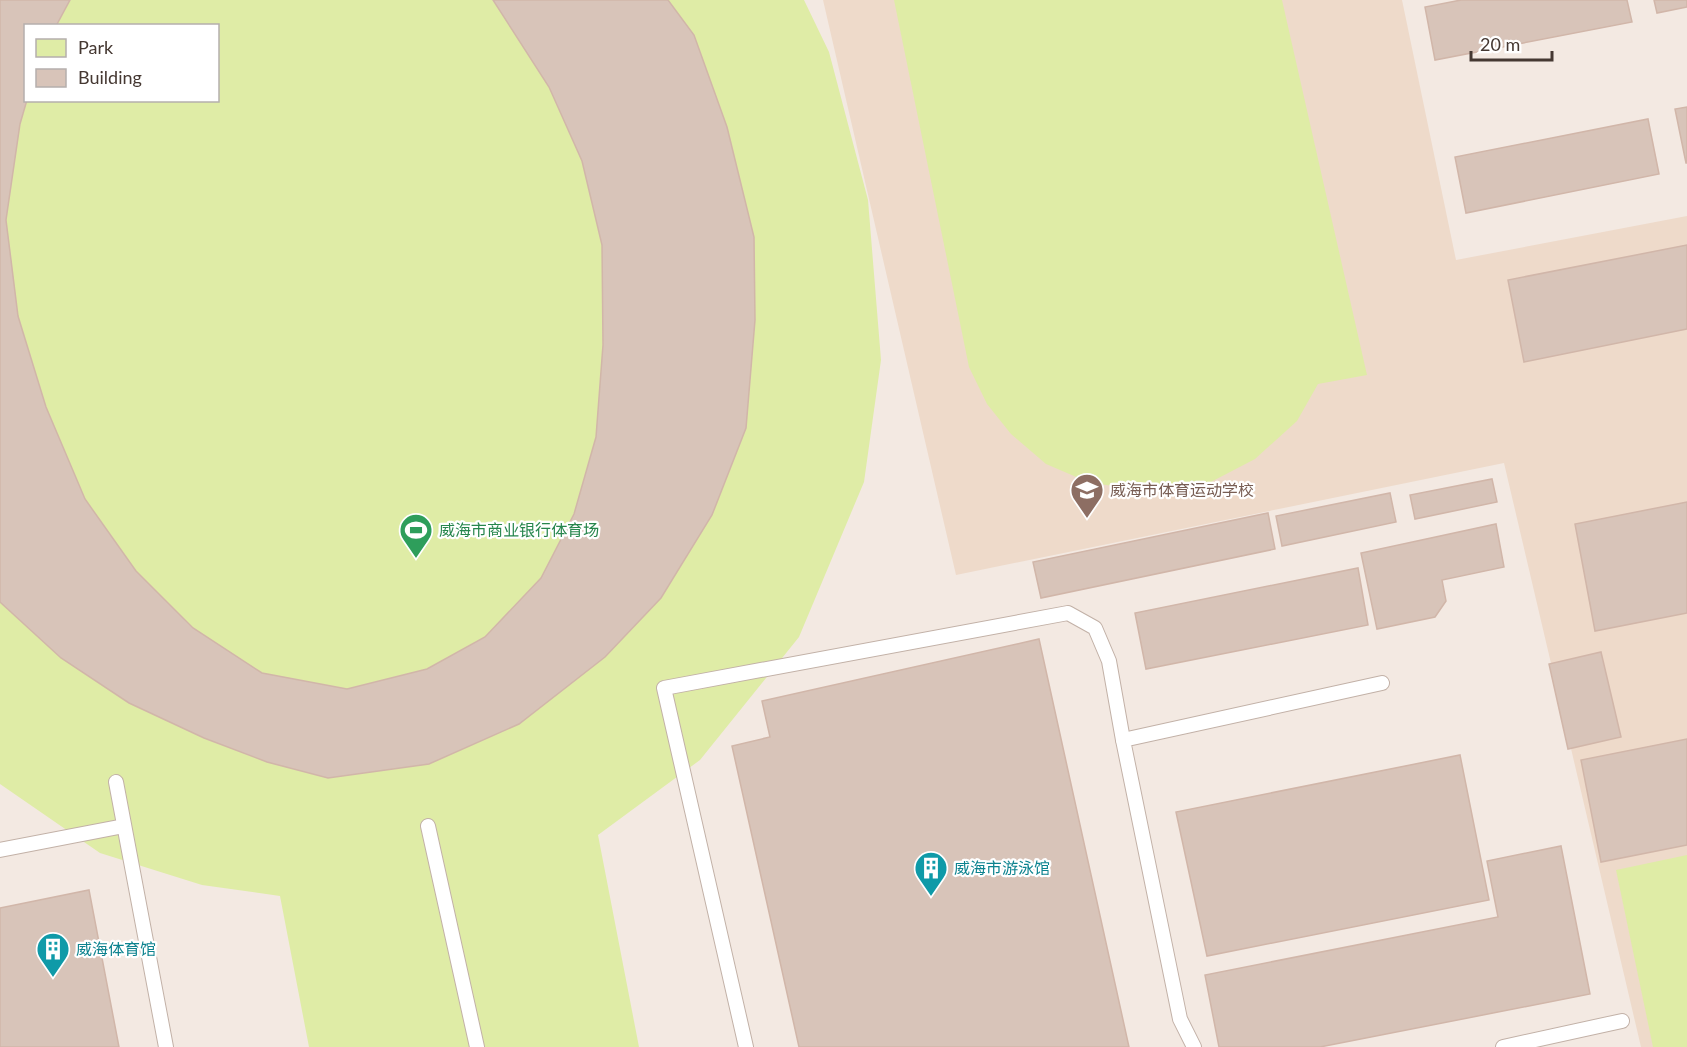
<svg xmlns="http://www.w3.org/2000/svg" width="1687" height="1047" viewBox="0 0 1687 1047" font-family="Lato,'Noto Sans SC',sans-serif">
<rect width="100%" height="100%" fill="#f3e9e2"/>
<path fill="#eedaca" d="M823,0H1402L1456,260L1687,216V1047H1641L1504,463L956,575Z"/>
<g fill="#dfeca6" fill-rule="evenodd">
<path d="M0,0H804L829,52L868,200L881,360L864,482L799,637L700,760L598,835L639,1047H309L280,896L202,885L100,853L0,784ZM26,26H218V100H26Z"/>
<path d="M894,0H1282L1367,375L1318,384L1297,421L1255,459L1207,484L1143,491L1088,482L1046,464L1011,434L987,404L969,367Z"/>
<path d="M1687,855V1047H1653L1616,870Z"/>
</g>
<g fill="#d8c4b9" stroke="#d1b6a9" stroke-width="1.5">
<path d="M0,0H70L56,26H26L27,100L20,124L6,220L18,316L46,407L85,499L136,571L193,628L262,673L347,689L427,669L485,637L541,578L574,514L596,437L603,345L602,245L582,161L549,87L493,0H668L694,35L727,127L754,237L755,320L746,428L712,515L661,598L605,657L519,724L429,764L328,778L267,762L204,738L129,703L61,658L0,602Z"/>
<path d="M1461,0H1627L1632,22L1435,60L1425,7Z"/>
<path d="M1654,0H1687V7L1657,13Z"/>
<path d="M1687,107V163H1686L1675,109Z"/>
<path d="M1648,119L1659,174L1466,213L1455,157Z"/>
<path d="M1687,245V329L1524,362L1508,280Z"/>
<path d="M1492,479L1497,502L1415,519L1410,495Z"/>
<path d="M1390,493L1396,522L1282,546L1276,516Z"/>
<path d="M1687,502V613L1595,631L1575,524Z"/>
<path d="M1268,513L1275,549L1041,598L1033,562Z"/>
<path d="M1496,524L1504,567L1442,580L1446,601L1435,617L1377,629L1361,553Z"/>
<path d="M1358,568L1368,625L1146,669L1135,613Z"/>
<path d="M1039,639L1129,1047H799L732,746L770,737L762,701Z"/>
<path d="M1601,652L1621,737L1568,749L1549,664Z"/>
<path d="M1687,739V845L1601,862L1581,760Z"/>
<path d="M1460,755L1489,900L1207,956L1176,812Z"/>
<path d="M1561,846L1590,994L1320,1047H1219L1205,975L1498,917L1487,861Z"/>
<path d="M89,890L119,1047H0V908Z"/>
</g>
<g fill="none" stroke-linecap="round" stroke-linejoin="round">
<defs>
<g id="service">
<path d="M116,782L166,1047"/>
<path d="M428,826L477,1047"/>
<path d="M0,850L124,826"/>
<path d="M746,1047L664,688L1068,613L1095,628L1109,661L1123,740"/>
<path d="M1194,1047L1180,1019L1123,740L1382,683"/>
<path d="M1503,1047L1622,1021"/>
</g>
</defs>
<use href="#service" stroke="#c2b1a7" stroke-width="16"/>
<use href="#service" stroke="#fff" stroke-width="14"/>
</g>
<defs>
<symbol id="university-pin" viewBox="-11 -11 22 30"><path d="M0 17L-7.5 6A9.5 9.5 0 1 1 7.5 6Z" fill="#8d6e63" stroke="#fff"/><path d="M0-5L7-2L0 1L-7-2ZM-4 1L0 2.5L4 1V4Q0 6-4 4Z" fill="#fff"/></symbol>
<symbol id="stadium-pin" viewBox="-11 -11 22 30"><path d="M0 17L-7.5 6A9.5 9.5 0 1 1 7.5 6Z" fill="#2e9e5b" stroke="#fff"/><path d="M0-5a6.5 5 0 1 0 0 10a6.5 5 0 1 0 0-10ZM-3.5-1.8h7v3.6h-7Z" fill="#fff"/></symbol>
<symbol id="building-pin" viewBox="-11 -11 22 30"><path d="M0 17L-7.5 6A9.5 9.5 0 1 1 7.5 6Z" fill="#0f9aa8" stroke="#fff"/><path d="M-4-6H4V6H1V3H-1V6H-4ZM-2.5-4.3h1.7v1.8h-1.7ZM.8-4.3h1.7v1.8H.8ZM-2.5-1h1.7V.8h-1.7ZM.8-1h1.7V.8H.8Z" fill="#fff"/></symbol>
</defs>
<g fill-rule="evenodd">
<use href="#university-pin" x="1068" y="471" width="38" height="52"/>
<use href="#stadium-pin" x="397" y="511" width="38" height="52"/>
<use href="#building-pin" x="912" y="849" width="38" height="52"/>
<use href="#building-pin" x="34" y="930" width="38" height="52"/>
</g>
<g text-anchor="middle" stroke-width="4.5" stroke-linejoin="round" paint-order="stroke">
<g font-size="16" fill="#785e54" stroke="#fff" text-anchor="start">
<text x="1110" y="496">威海市体育运动学校</text>
</g>
<g font-size="16" fill="#27864d" stroke="#fff" text-anchor="start">
<text x="439" y="536">威海市商业银行体育场</text>
</g>
<g font-size="16" fill="#0d838f" stroke="#fff" text-anchor="start">
<text x="954" y="874">威海市游泳馆</text>
<text x="76" y="955">威海体育馆</text>
</g>
</g>
<rect x="24" y="24" width="195" height="78" fill="#ffffff" stroke="#b5afad" stroke-width="1.5"/>
<rect x="36" y="39" width="30" height="18" fill="#dfeca6" stroke="#b5afad" stroke-width="1.5"/>
<text x="78" y="54" font-size="18" fill="#453832">Park</text>
<rect x="36" y="69" width="30" height="18" fill="#d8c4b9" stroke="#b5afad" stroke-width="1.5"/>
<text x="78" y="84" font-size="18" fill="#453832">Building</text>
<path d="M1471 51v9h81v-9" fill="none" stroke="#453832" stroke-width="3"/>
<text x="1480" y="51" font-size="18" fill="#453832" stroke="#ffffff" stroke-width="4.5" paint-order="stroke">20 m</text>
</svg>
